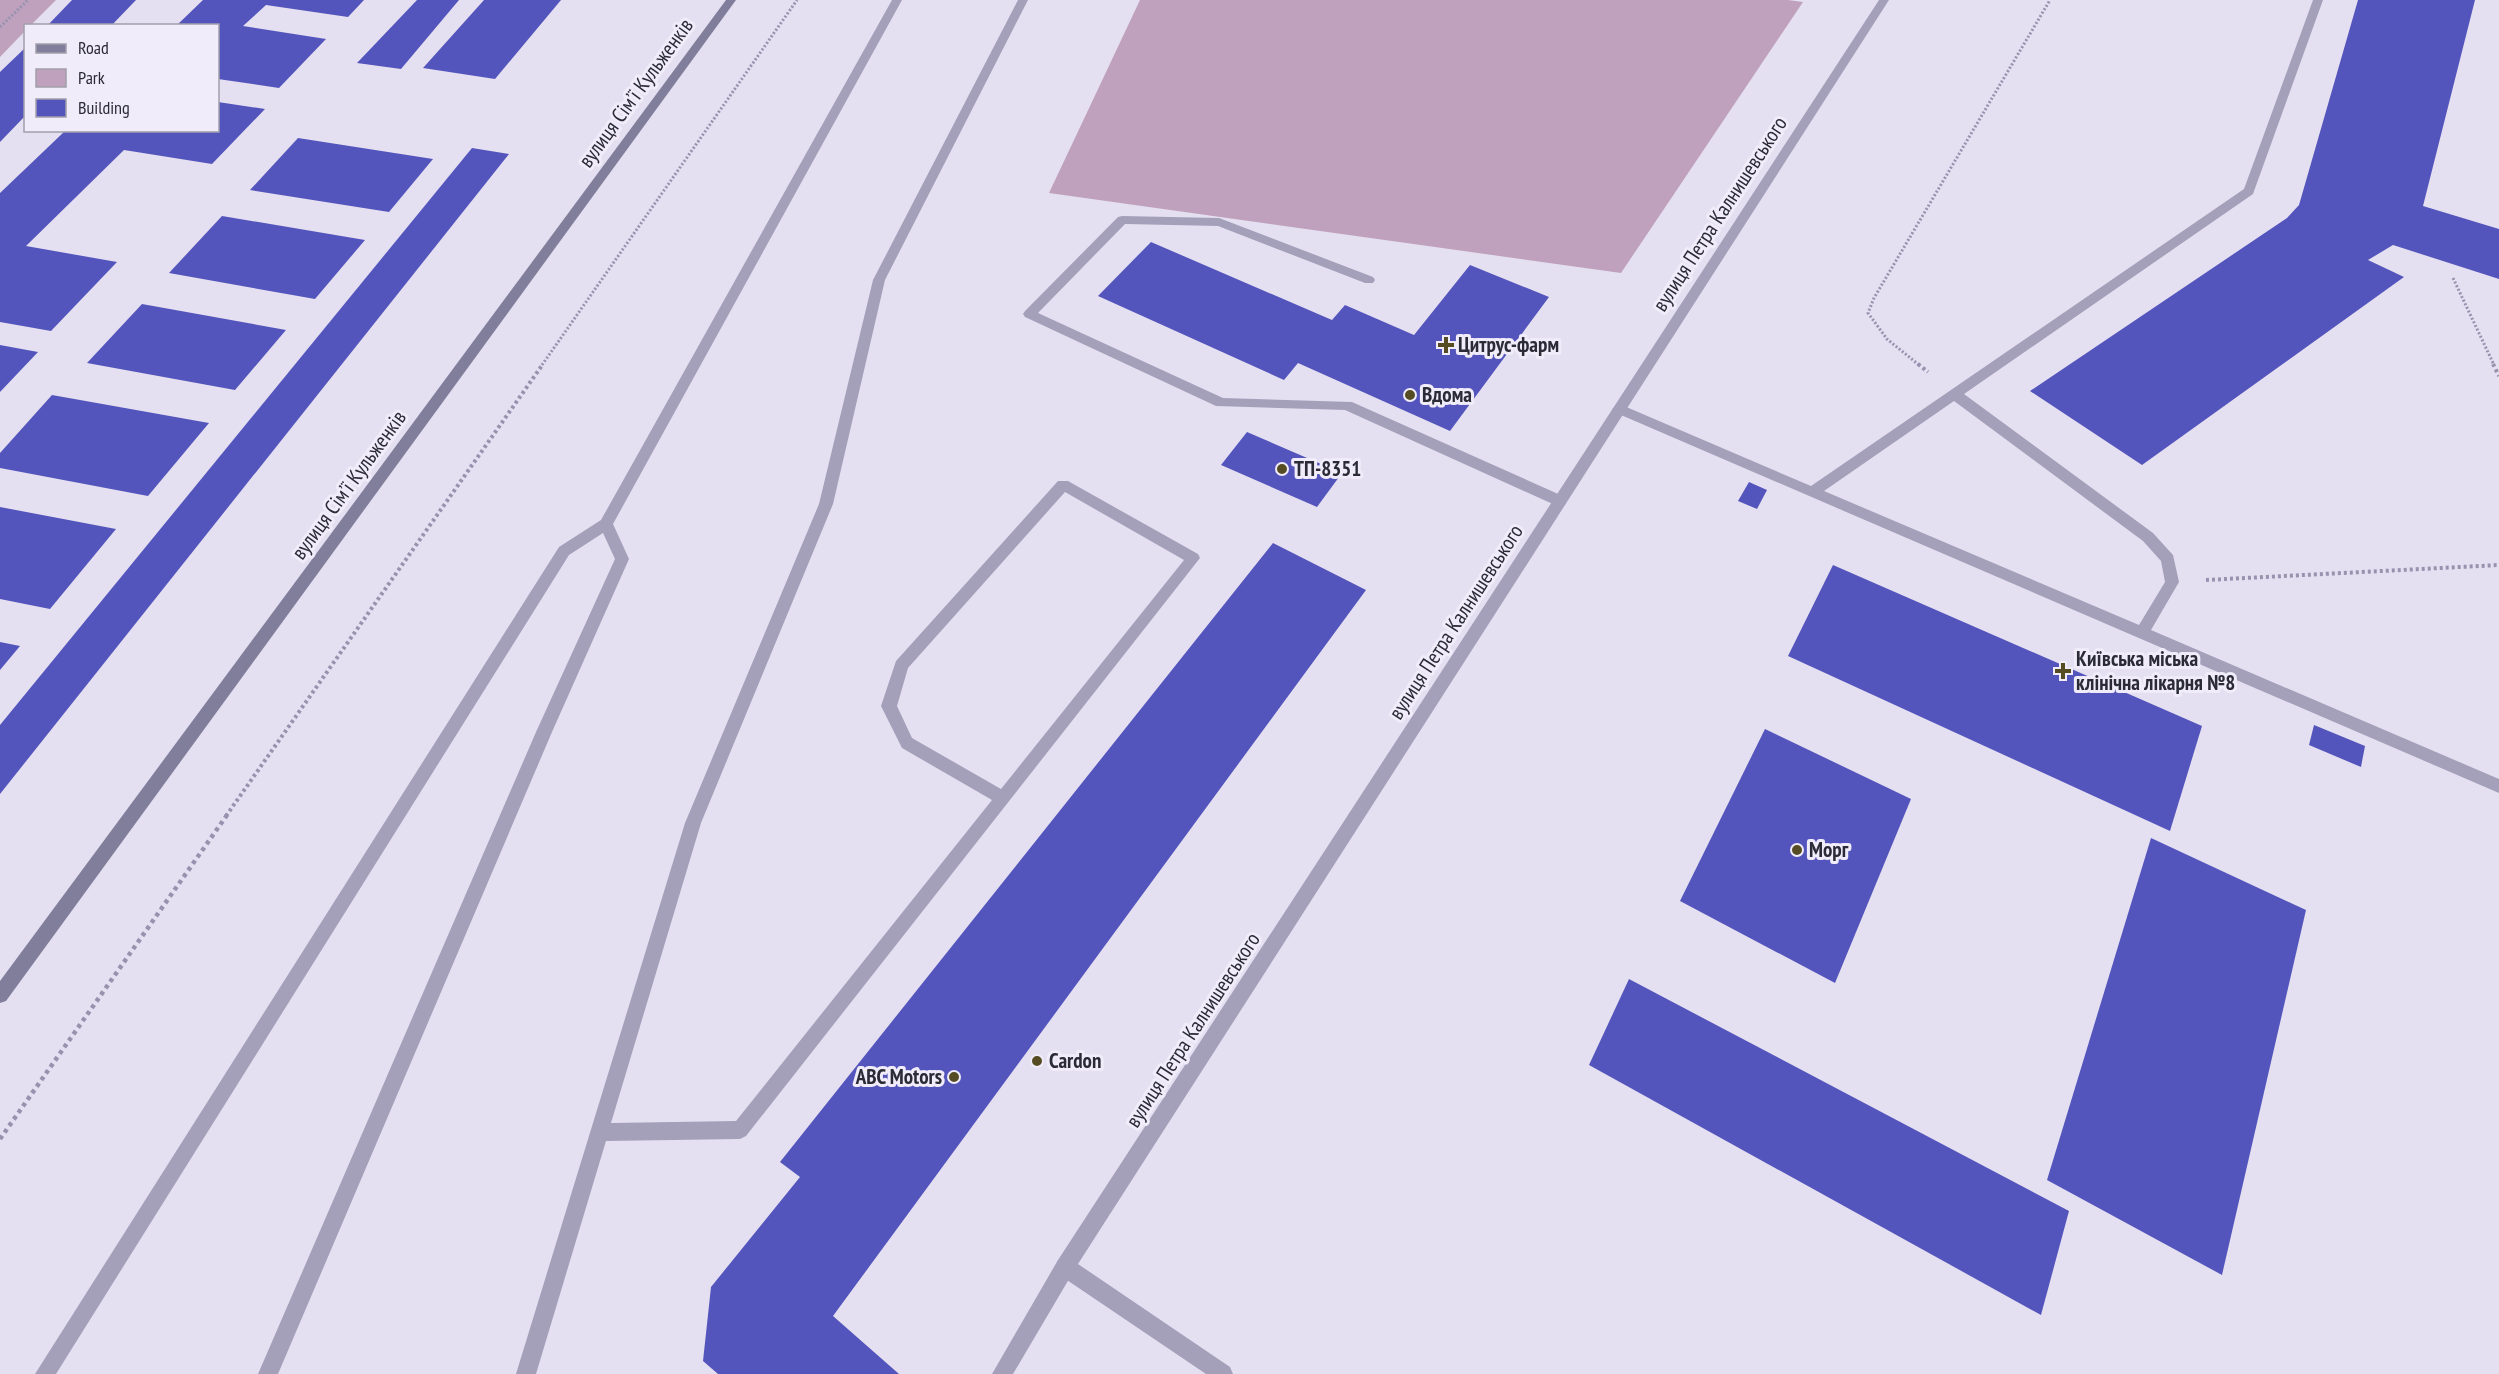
<svg xmlns="http://www.w3.org/2000/svg" width="2499" height="1374" viewBox="0 0 2499 1374" font-family="'PT Sans Narrow',sans-serif">
<rect width="100%" height="100%" fill="#e5e0f1"/>
<g fill="#bfa1bd">
<path d="M0,0H56L31,25L26,26L25,31L0,57Z"/>
<path d="M1140,0H1788L1803,2L1621,273L1049,193Z"/>
</g>
<g fill="#5455bc">
<path d="M72,0H136L111,26H47Z"/>
<path d="M203,0H364L348,17L266,5L243,26L326,39L279,88L218,79V26H176Z"/>
<path d="M417,0H459L401,69L357,63Z"/>
<path d="M484,0H561L495,79L423,68Z"/>
<path d="M2358,0H2475L2423,206L2499,229V279L2393,245L2368,260L2404,277L2142,465L2030,391L2287,218L2299,205Z"/>
<path d="M26,47V115L0,142V72Z"/>
<path d="M218,102L265,109L212,164L124,150L26,246L117,262L51,331L0,322V193L66,130H218Z"/>
<path d="M298,138L433,159L389,212L250,190Z"/>
<path d="M472,148L509,154L0,794V725Z"/>
<path d="M222,216L365,240L315,299L169,273Z"/>
<path d="M1151,242L1332,320L1345,305L1414,335L1470,265L1549,297L1450,431L1298,363L1284,380L1098,296Z"/>
<path d="M142,304L286,330L235,390L87,363Z"/>
<path d="M0,345L38,352L0,392Z"/>
<path d="M52,395L209,423L148,496L0,468V453Z"/>
<path d="M1247,432L1342,473L1317,507L1221,465Z"/>
<path d="M1749,482L1767,490L1757,509L1738,501Z"/>
<path d="M0,507L116,529L50,609L0,599Z"/>
<path d="M1273,543L1366,590L833,1316L899,1374H718L703,1361L711,1287L800,1177L780,1162Z"/>
<path d="M1833,565L2202,726L2170,831L1788,656Z"/>
<path d="M0,642L20,646L0,670Z"/>
<path d="M2314,725L2365,746L2361,767L2309,745Z"/>
<path d="M1765,729L1911,799L1835,983L1680,901Z"/>
<path d="M2151,838L2306,910L2222,1275L2047,1180Z"/>
<path d="M1629,979L2069,1211L2041,1315L1589,1065Z"/>
</g>
<g fill="none" stroke-linecap="round" stroke-linejoin="round">
<g stroke="#9793af" stroke-width="3" stroke-dasharray="2 2" stroke-linecap="butt">
<path d="M0,27L28,0"/>
<path d="M2453,278L2494,365"/>
<path d="M542,365L797,0"/>
<path d="M1919,365L1887,339L1868,313L1874,298L2050,0"/>
</g>
<g stroke="#9793af" stroke-width="4" stroke-dasharray="3 3" stroke-linecap="butt">
<path d="M1918,364L1928,372"/>
<path d="M2493,364L2499,376"/>
<path d="M2206,580L2499,565"/>
<path d="M226,816L543,364"/>
</g>
<path stroke="#9793af" stroke-width="4.5" stroke-dasharray="4 4" stroke-linecap="butt" d="M0,1139L227,815"/>
<g fill="#a4a0ba" fill-rule="evenodd">
<path d="M892,0H902L613,524L629,559L552,732L278,1374H258L536,732L615,559L603,533L569,555L56,1374H35L559,547L601,520Z"/>
<path d="M1018,0H1028L885,280L833,504L701,823L611,1123L736,1121L992,800L902,748L881,706L896,661L1058,481H1068L1198,554L1200,558L746,1136L740,1139L606,1141L536,1374H516L685,823L819,504L873,280ZM1065,492L1184,560L1001,789L912,738L897,706L908,668Z"/>
<path d="M2313,0H2323L2253,194L1964,394L2153,533L2173,555L2179,582L2151,630L2499,779V793L1614,412L1612,409L1619,404L1624,406L1811,486L2244,189ZM1954,401L2143,541L2161,561L2165,582L2139,625L1824,491Z"/>
<path d="M1122,216L1219,218L1373,277L1375,280L1373,283H1365L1218,226L1125,224L1038,313L1223,398L1352,402L1565,497L1567,501L1565,505H1555L1345,410L1216,406L1025,317L1023,314L1025,311L1118,217Z"/>
<path d="M1065,1258L1072,1260L1074,1267L1072,1274L1013,1374H992L1058,1260Z"/>
</g>
<path fill="#a4a0ba" fill-rule="evenodd" d="M1879,0H1889L1078,1264L1230,1367L1233,1374H1206L1058,1274L1056,1267L1058,1260Z"/>
<path fill="#817e9c" fill-rule="evenodd" d="M726,0H736L6,1001L0,1003V981Z"/>
</g>
<g fill="#564c24" stroke="#f0ecf9" stroke-width="2">
<path d="M1443 336h6v6h6v6h-6v6h-6v-6h-6v-6h6z"/>
<circle cx="1410" cy="395" r="6"/>
<circle cx="1282" cy="469" r="6"/>
<path d="M2060 662h6v6h6v6h-6v6h-6v-6h-6v-6h6z"/>
<circle cx="1797" cy="850" r="6"/>
<circle cx="1037" cy="1061" r="6"/>
<circle cx="954" cy="1077" r="6"/>
</g>
<g text-anchor="middle" stroke-width="6" stroke-linejoin="round" paint-order="stroke">
<g font-size="21" fill="#2b2b37" stroke="#f0ecf9">
<text transform="translate(636 93) rotate(-54)" y="7">вулиця Сімʼї Кульженків</text>
<text transform="translate(1720 214) rotate(-57)" y="7">вулиця Петра Калнишевського</text>
<text transform="translate(349 485) rotate(-54)" y="7">вулиця Сімʼї Кульженків</text>
<text transform="translate(1456 622) rotate(-57)" y="7">вулиця Петра Калнишевського</text>
<text transform="translate(1193 1030) rotate(-57)" y="7">вулиця Петра Калнишевського</text>
</g>
<g font-size="21" font-weight="bold" fill="#2b2b37" stroke="#f0ecf9" text-anchor="start">
<text x="1458" y="352">Цитрус-фарм</text>
<text x="1422" y="402">Вдома</text>
<text x="1294" y="476">ТП-8351</text>
<text x="2076" y="666">Київська міська<tspan x="2076" dy="24">клінічна лікарня №8</tspan></text>
<text x="1809" y="857">Морг</text>
<text x="1049" y="1068">Cardon</text>
<text x="942" y="1084" text-anchor="end">ABC Motors</text>
</g>
</g>
<rect x="24" y="24" width="195" height="108" fill="#f0ecf9" stroke="#a19fab" stroke-width="1.5"/>
<rect x="36" y="44" width="30" height="9" fill="#817e9c" stroke="#a19fab" stroke-width="1.5"/>
<text x="78" y="54" font-size="18" fill="#2b2b37">Road</text>
<rect x="36" y="69" width="30" height="18" fill="#bfa1bd" stroke="#a19fab" stroke-width="1.5"/>
<text x="78" y="84" font-size="18" fill="#2b2b37">Park</text>
<rect x="36" y="99" width="30" height="18" fill="#5455bc" stroke="#a19fab" stroke-width="1.5"/>
<text x="78" y="114" font-size="18" fill="#2b2b37">Building</text>
</svg>
